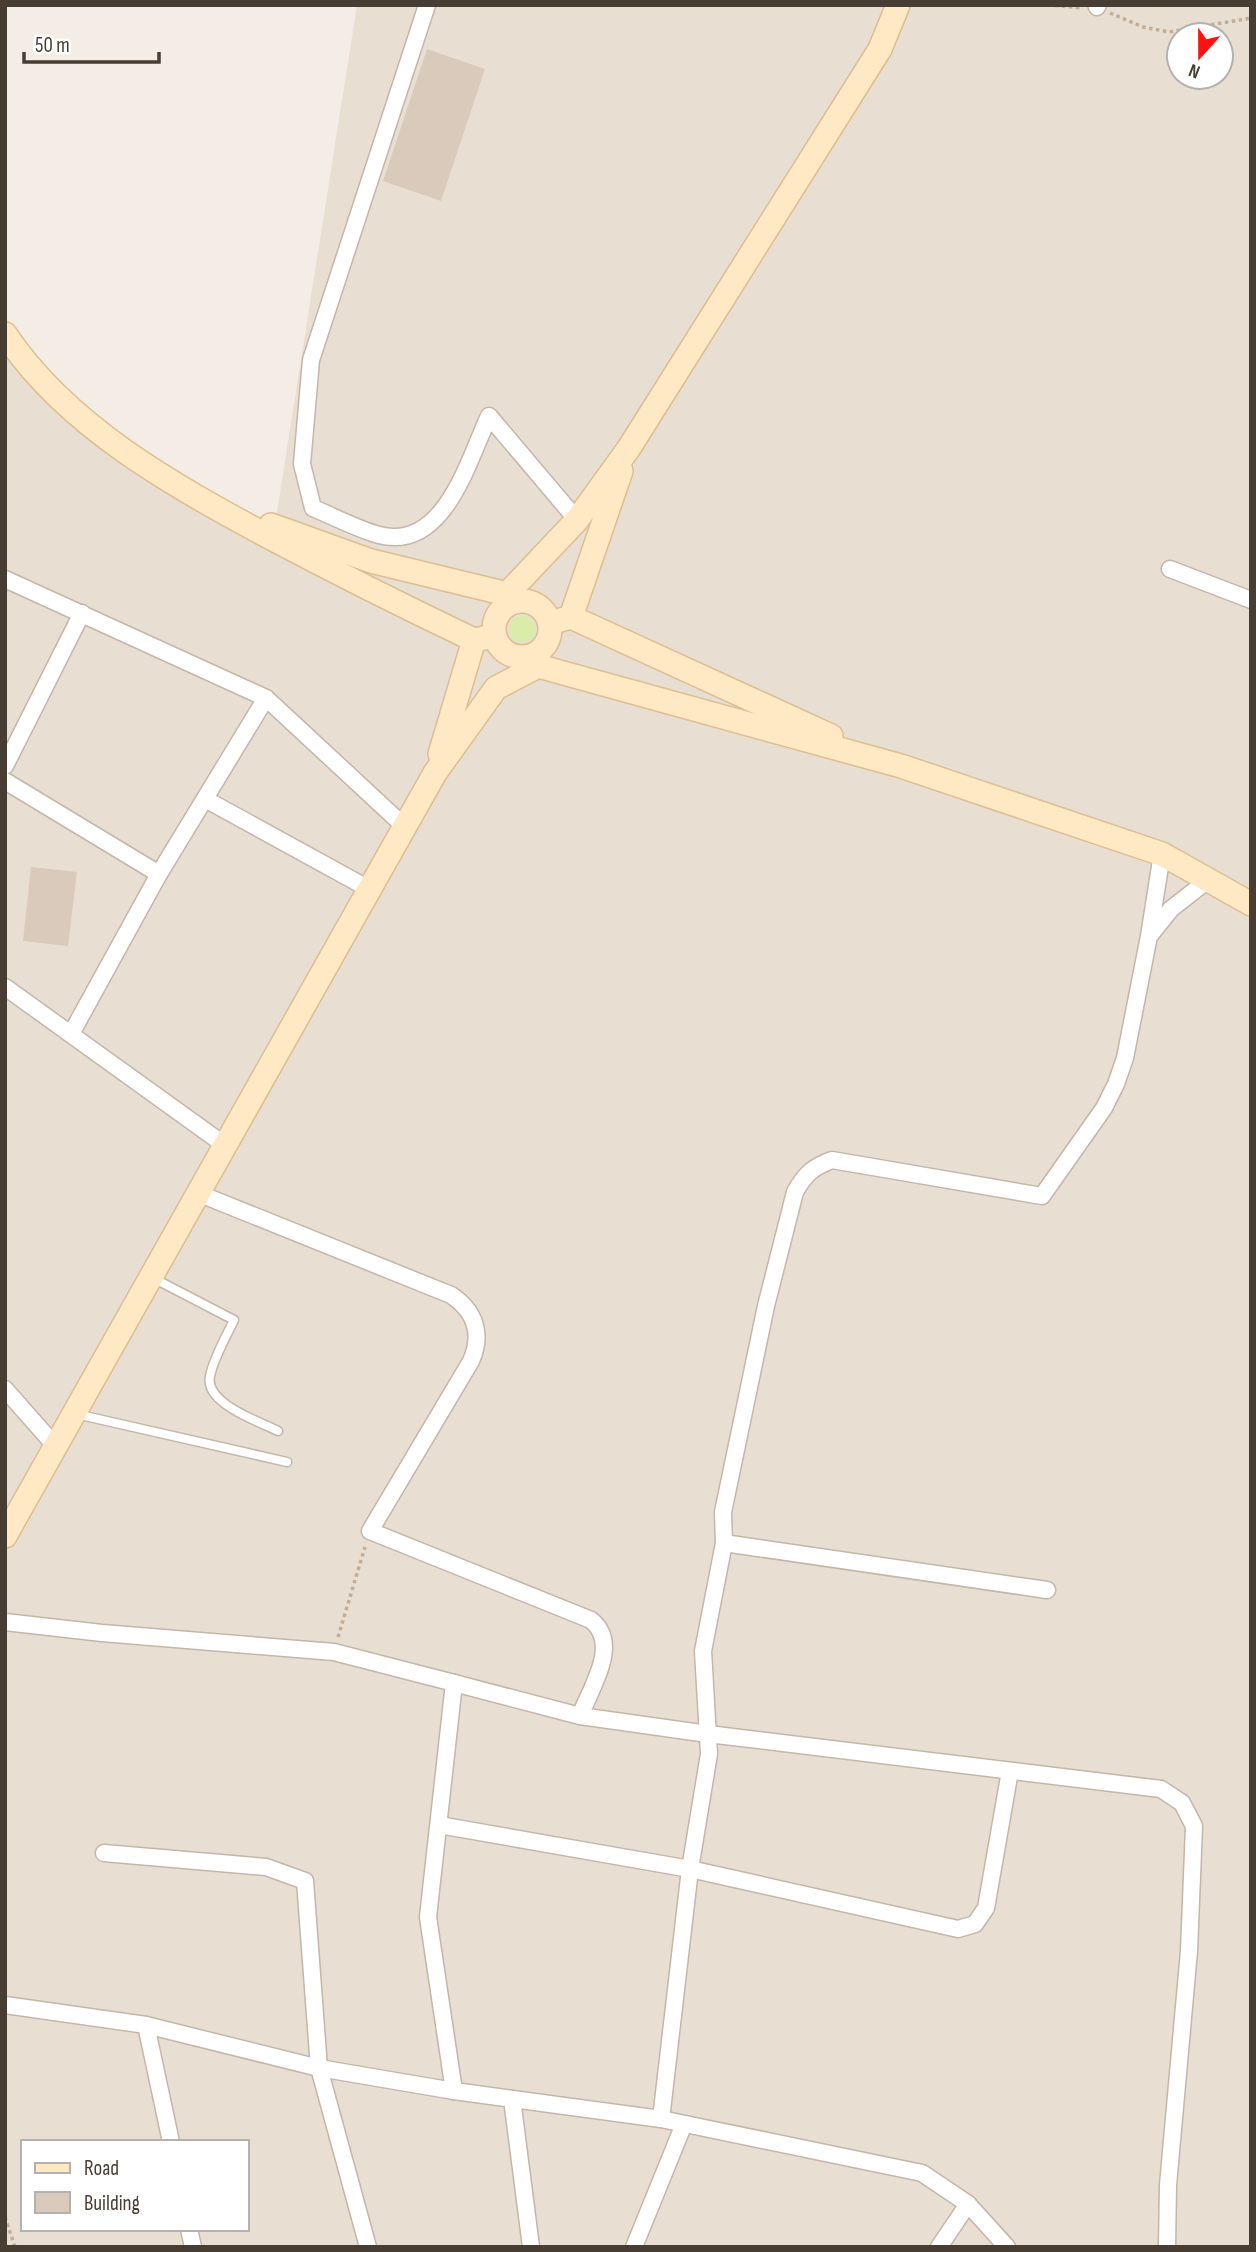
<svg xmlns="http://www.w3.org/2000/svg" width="1256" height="2252" viewBox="0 0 1256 2252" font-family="'Sofia Sans Condensed',sans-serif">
<rect width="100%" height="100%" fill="#f4ede5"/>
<path fill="#e9ded2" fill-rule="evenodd" d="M357,5H1251V2247H5V324L27,351L128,447L274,531ZM1179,35H1221V77H1179ZM23,2142H247V2229H23Z"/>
<circle fill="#d9eda8" cx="522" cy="629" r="13"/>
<g fill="#dacabc">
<path d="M427,49L485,69L441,201L383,181Z"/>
<path d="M31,867L77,872L68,946L23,941Z"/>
</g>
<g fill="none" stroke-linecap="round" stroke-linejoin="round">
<defs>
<g id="lane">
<path d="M153,1278L234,1320C226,1337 214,1357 210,1376C204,1403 258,1421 278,1431"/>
<path d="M76,1414L287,1462"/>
</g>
<g id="street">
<path d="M427,5L311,360L302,464L313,508C335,517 357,529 379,535C444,552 468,461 489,416L577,520"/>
<path d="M1097,7L1098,5"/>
<path d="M1170,569L1251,600"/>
<path d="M5,579L266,698L405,827"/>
<path d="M5,766L82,613"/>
<path d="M5,781L159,874"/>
<path d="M205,799L369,889"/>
<path d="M1151,934L1171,909L1208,880"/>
<path d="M5,987L226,1146"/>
<path d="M71,1034L159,874L266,698"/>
<path d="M200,1194L451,1295C475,1311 483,1334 471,1361L370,1531L591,1620C621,1644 591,1687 580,1716"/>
<path d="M5,1389L57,1448"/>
<path d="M724,1543L1047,1590"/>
<path d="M5,1622L102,1633L334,1652L454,1683"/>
<path d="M439,1825L690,1869L958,1929L975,1924L986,1908L1010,1771"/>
<path d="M104,1853L266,1867L305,1881L319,2068L368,2247"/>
<path d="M5,2005L146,2025L319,2068L454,2091L661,2119L922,2173L968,2204L1007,2247"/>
<path d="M146,2025L171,2142"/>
<path d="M454,2091L428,1917L454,1683L580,1716L708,1734L1161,1789L1182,1803L1194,1826L1189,1951L1168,2185L1167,2247"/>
<path d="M512,2099L531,2247"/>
<path d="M661,2119L690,1869L709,1754L703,1651L724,1543L723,1512L766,1306L795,1192C805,1174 813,1167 832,1160L1042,1196L1104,1108L1116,1084L1125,1058L1149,936L1162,854"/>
<path d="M189,2229L193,2247"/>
<path d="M634,2247L684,2124"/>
<path d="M939,2247L968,2204"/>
</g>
<g id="secondary">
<path d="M5,334C67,427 173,485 269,537C337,573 405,607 474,640L494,636"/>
<path d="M271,525L371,561L507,594"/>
<path d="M507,594L577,520L629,448L880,49L898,5"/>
<circle cx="522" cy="629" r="28"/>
<path d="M571,617L621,471"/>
<path d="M550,623L571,617L831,736"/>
<path d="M529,657L538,666L901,766L1162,854L1251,904"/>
<path d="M440,754L474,640"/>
<path d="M5,1536L435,773L496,688L538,666"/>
</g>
</defs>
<use href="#lane" stroke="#c4b6a9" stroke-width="11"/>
<use href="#street" stroke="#c4b6a9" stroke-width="19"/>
<use href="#secondary" stroke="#dcbe91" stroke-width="26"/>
<g stroke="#c4ad96" stroke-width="3.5" stroke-dasharray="3.5 3.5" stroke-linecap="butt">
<path d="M1048,5L1083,8"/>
<path d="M1110,13L1143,27L1169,32L1251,18"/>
<path d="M338,1637L365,1547"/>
<path d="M5,2217L15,2247"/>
</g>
<use href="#lane" stroke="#fff" stroke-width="8"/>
<use href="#street" stroke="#fff" stroke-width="16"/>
<use href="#secondary" stroke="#ffe8c4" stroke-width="23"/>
</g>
<rect width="1256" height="2252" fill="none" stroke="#473d33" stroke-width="14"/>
<rect x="21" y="2140" width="228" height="91" fill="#ffffff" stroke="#b5b1ad" stroke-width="2"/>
<rect x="35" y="2163" width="35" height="10" fill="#ffe8c4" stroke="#b5b1ad" stroke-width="2"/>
<text x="84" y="2175" font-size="21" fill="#473d33">Road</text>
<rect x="35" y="2192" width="35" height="21" fill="#dacabc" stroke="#b5b1ad" stroke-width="2"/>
<text x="84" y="2210" font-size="21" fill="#473d33">Building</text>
<g transform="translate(1200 56) rotate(201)"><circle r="33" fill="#ffffff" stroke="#b5b1ad" stroke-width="2"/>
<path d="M0-5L12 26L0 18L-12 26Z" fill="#ff1111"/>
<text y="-10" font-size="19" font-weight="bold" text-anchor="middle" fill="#473d33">N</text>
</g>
<path d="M24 52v10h135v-10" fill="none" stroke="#473d33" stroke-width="3.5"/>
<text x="35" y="52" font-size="21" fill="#473d33" stroke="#ffffff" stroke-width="5" paint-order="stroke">50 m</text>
</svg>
